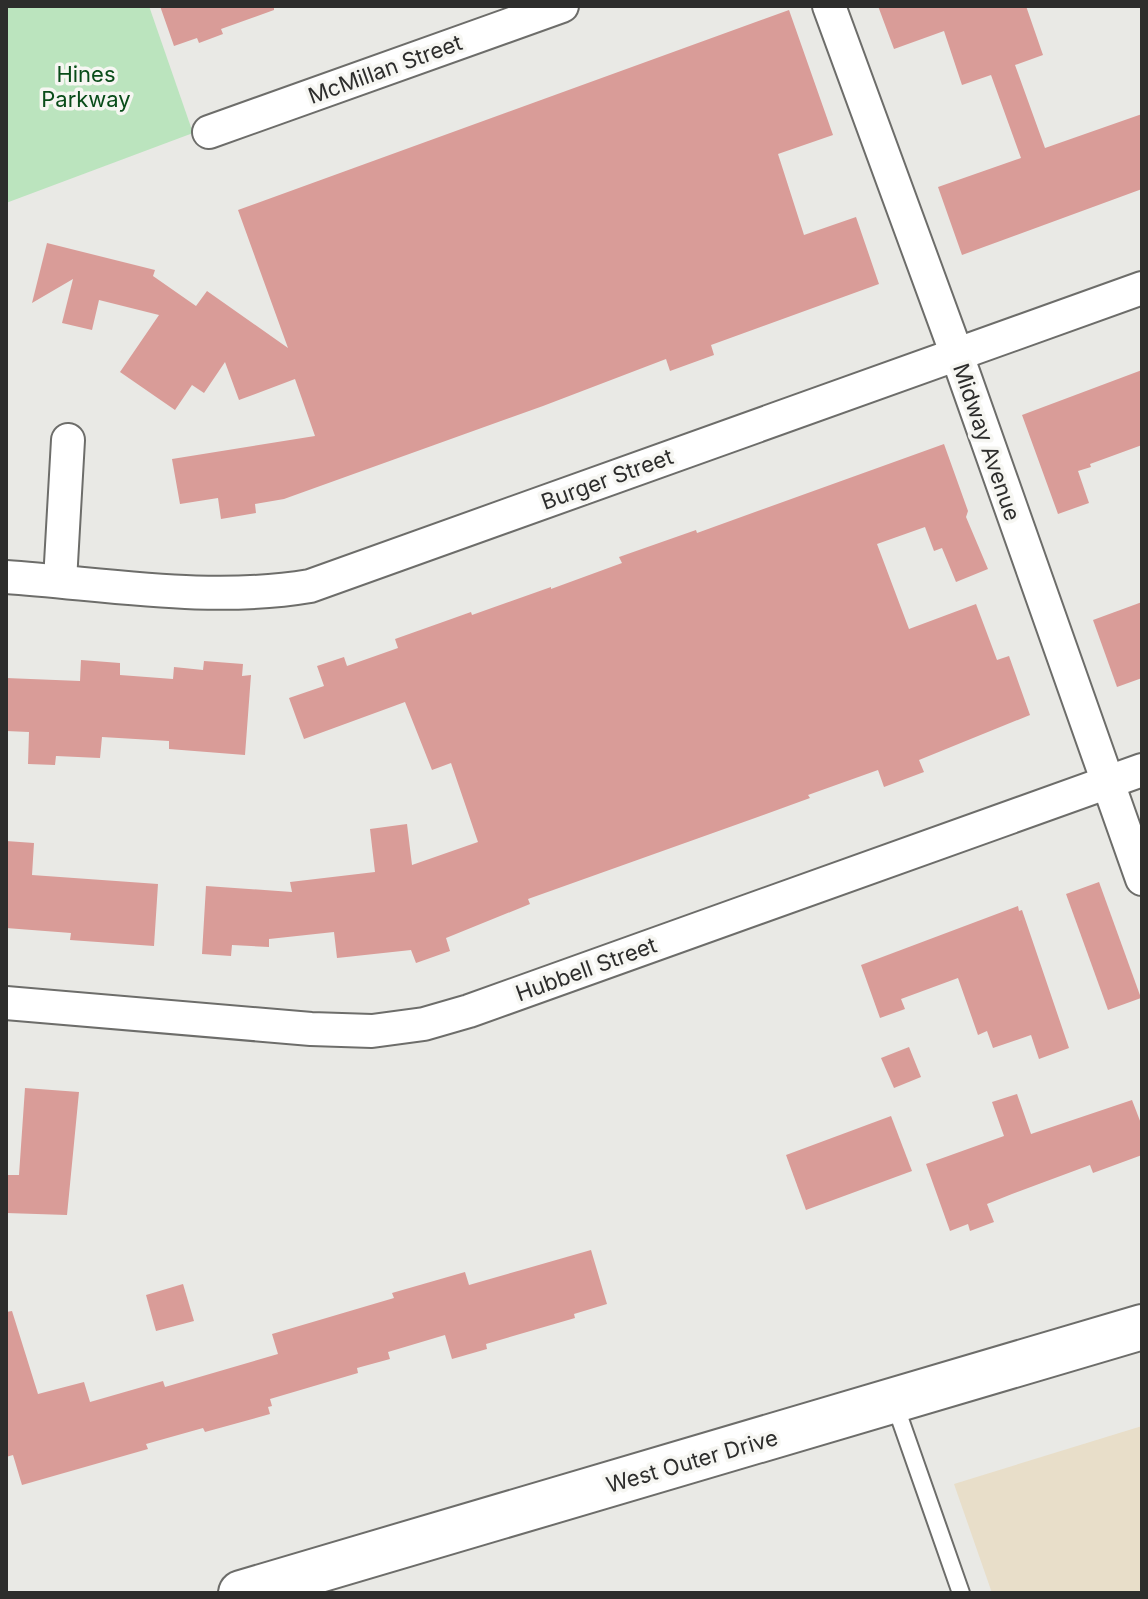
<svg xmlns="http://www.w3.org/2000/svg" width="1148" height="1599" viewBox="0 0 1148 1599" font-family="Inter,sans-serif">
<rect width="100%" height="100%" fill="#e9e9e5"/>
<path fill="#e8dec9" d="M1142,1426V1593H992L954,1484Z"/>
<path fill="#bbe4be" d="M6,6H149L193,133L6,203Z"/>
<g fill="#d99c98">
<path d="M160,6H274V10L221,29L223,34L199,43L197,38L174,46Z"/>
<path d="M878,6H1026L1043,55L1015,65L1045,148L1142,114V189L962,255L938,187L1021,158L991,75L962,85L944,31L894,49Z"/>
<path d="M789,10L833,135L778,154L804,235L856,217L879,284L711,345L714,355L670,371L666,359L543,406L284,499L255,504L256,513L221,519L218,498L180,504L172,459L315,436L295,379L239,400L225,362L204,393L192,385L175,410L120,372L159,315L99,300L92,330L62,323L73,279L32,303L47,243L155,270L153,276L196,306L207,291L288,348L238,210Z"/>
<path d="M1142,370V445L1090,464L1091,467L1078,471L1089,503L1058,514L1022,415Z"/>
<path d="M944,444L968,511L966,517L988,569L956,582L942,548L934,551L925,527L877,544L909,629L976,604L997,660L1009,656L1030,715L919,760L924,772L884,787L878,770L808,795L810,798L755,818L528,899L530,904L446,938L450,951L416,963L411,950L337,958L334,932L269,939V947L232,945L231,956L202,954L206,886L292,892L290,882L375,872L370,829L407,824L412,865L478,842L451,763L432,770L405,702L304,739L289,698L324,686L317,666L344,657L347,666L398,648L395,639L471,612L472,615L551,587V589L622,563L619,557L696,530L697,533Z"/>
<path d="M1142,602V678L1117,687L1093,620Z"/>
<path d="M81,660L120,663V675L173,679L174,667L203,670L204,661L243,664L242,676L251,675L245,755L169,749V741L102,737L100,758L56,756L55,765L28,764L29,732L6,731V678L80,681Z"/>
<path d="M6,841L34,843L32,875L158,884L154,946L70,940L71,933L6,928Z"/>
<path d="M1099,882L1141,998L1108,1010L1066,894Z"/>
<path d="M1018,906L1019,911L1022,910L1069,1048L1039,1059L1031,1035L993,1048L987,1031L978,1035L958,978L901,999L905,1009L880,1018L861,965Z"/>
<path d="M909,1047L921,1077L894,1088L881,1058Z"/>
<path d="M25,1088L79,1092L67,1215L6,1213V1175H19Z"/>
<path d="M1017,1094L1031,1134L1132,1100L1142,1126V1155L1093,1173L1090,1165L1012,1194L987,1204L994,1222L970,1231L968,1224L950,1231L926,1164L1004,1136L992,1102Z"/>
<path d="M891,1116L912,1171L806,1210L786,1155Z"/>
<path d="M591,1250L607,1304L574,1314L575,1318L486,1344L487,1349L452,1359L445,1335L388,1352L390,1359L357,1368L358,1373L270,1399L272,1406L268,1407L270,1414L205,1432L203,1428L146,1444L148,1449L22,1485L13,1455L6,1457V1312L12,1311L38,1394L84,1382L90,1402L163,1381L165,1387L278,1354L272,1334L394,1298L392,1293L465,1272L469,1285Z"/>
<path d="M183,1284L194,1321L156,1331L146,1295Z"/>
</g>
<g fill="none" stroke-linecap="round" stroke-linejoin="round">
<defs>
<path id="service" d="M894,1402L961,1593"/>
<g id="minor">
<path d="M829,6L957,355L1142,879"/>
<path d="M209,132L562,6"/>
<path d="M6,577C106,584 210,603 310,586L1142,288"/>
<path d="M60,581L68,440"/>
<path d="M6,1003L311,1029L372,1031L424,1024L469,1011L1142,770"/>
</g>
<path id="secondary" d="M241,1593L1142,1327"/>
</defs>
<use href="#service" stroke="#6d6d6a" stroke-width="20"/>
<use href="#minor" stroke="#6d6d6a" stroke-width="36"/>
<use href="#secondary" stroke="#6d6d6a" stroke-width="48"/>
<use href="#service" stroke="#fff" stroke-width="16"/>
<use href="#minor" stroke="#fff" stroke-width="32"/>
<use href="#secondary" stroke="#fff" stroke-width="44"/>
</g>
<g text-anchor="middle" stroke-width="7" stroke-linejoin="round" paint-order="stroke">
<g font-size="22" fill="#2d2d2c" stroke="#f6f6f2">
<text transform="translate(385 69) rotate(-20)" y="8">McMillan Street</text>
<text transform="translate(987 442) rotate(71)" y="8">Midway Avenue</text>
<text transform="translate(607 479) rotate(-20)" y="8">Burger Street</text>
<text transform="translate(586 969) rotate(-20)" y="8">Hubbell Street</text>
<text transform="translate(692 1461) rotate(-16)" y="8">West Outer Drive</text>
</g>
<g font-size="22" fill="#094c19" stroke="#f6f6f2">
<text x="86" y="82">Hines<tspan x="86" dy="25">Parkway</tspan></text>
</g>
</g>
<rect width="1148" height="1599" fill="none" stroke="#2d2d2c" stroke-width="16"/>
</svg>
